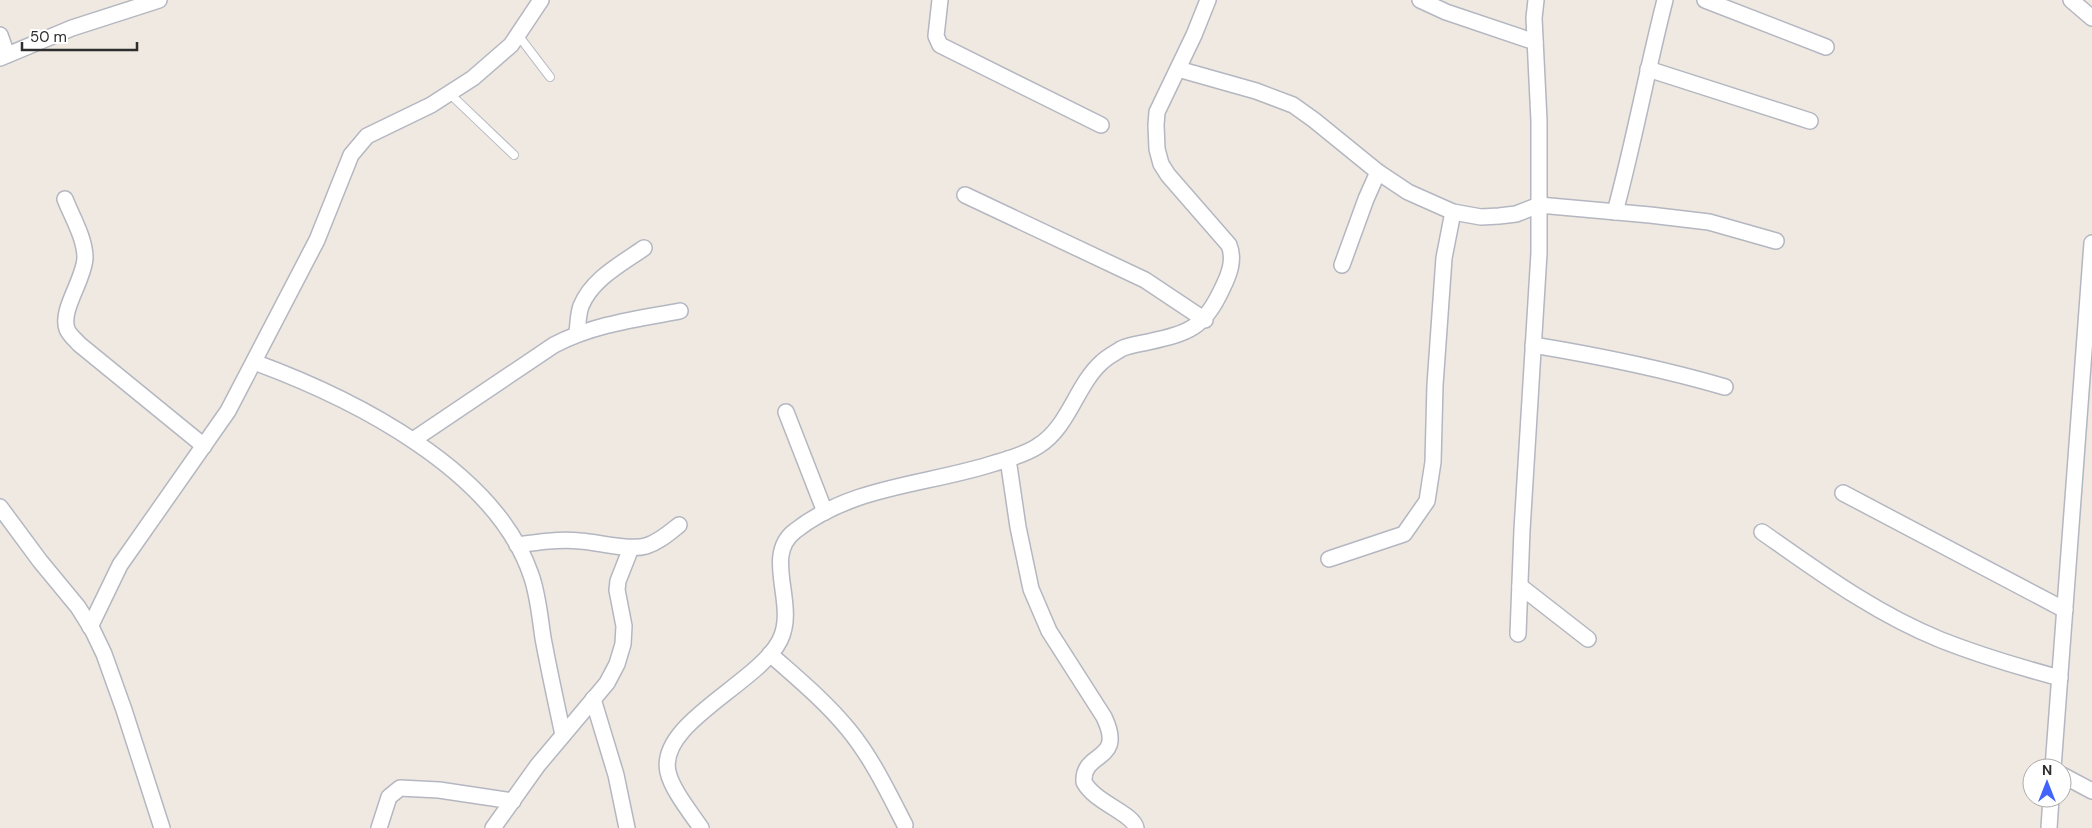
<svg xmlns="http://www.w3.org/2000/svg" width="2092" height="828" viewBox="0 0 2092 828" font-family="'DM Sans',sans-serif">
<rect width="100%" height="100%" fill="#efe9e1"/>
<g fill="none" stroke-linecap="round" stroke-linejoin="round">
<defs>
<g id="service">
<path d="M518,35L550,77"/>
<path d="M449,93L514,155"/>
</g>
<g id="minor">
<path d="M940,0L936,36L940,45L1101,125"/>
<path d="M1420,0L1446,12L1535,42"/>
<path d="M1705,0L1826,47"/>
<path d="M2071,0L2092,18"/>
<path d="M0,35L7,55"/>
<path d="M0,58L72,28L159,0"/>
<path d="M1178,69L1256,91L1293,105L1314,120L1378,172L1408,192L1453,212L1481,217L1499,216L1516,214L1539,205L1650,215L1709,222L1776,241"/>
<path d="M1648,69L1810,121"/>
<path d="M965,195L1145,280L1205,320"/>
<path d="M65,199C72,217 85,238 85,258C84,280 60,310 67,329C69,335 75,339 79,344L204,446"/>
<path d="M1615,212C1634,142 1647,70 1665,0"/>
<path d="M1342,265L1366,199L1378,172"/>
<path d="M577,333C578,325 578,314 581,306C592,279 621,264 644,248"/>
<path d="M1533,345C1600,356 1660,368 1725,387"/>
<path d="M254,362C352,398 495,469 531,575C538,594 540,618 543,638C549,670 556,702 563,735"/>
<path d="M786,412L825,512"/>
<path d="M413,440L554,345C594,324 637,319 680,311"/>
<path d="M1008,459L1018,527L1031,589L1049,631L1104,717C1126,763 1082,750 1084,782C1095,803 1133,813 1136,828"/>
<path d="M1843,493L2065,610"/>
<path d="M0,507L40,561L78,607L93,631L104,654L124,710L162,828"/>
<path d="M1762,532C1819,572 1876,614 1941,640C1979,655 2019,667 2060,678"/>
<path d="M517,545C538,542 559,539 580,541C598,542 629,551 646,546C659,542 669,533 679,525"/>
<path d="M1329,559L1404,534L1427,501L1433,462L1435,385L1444,258L1453,212"/>
<path d="M1520,586L1588,639"/>
<path d="M90,627L120,565L228,411L317,240L351,155L367,136L431,105L473,78L511,45L541,0"/>
<path d="M1518,634L1522,530L1539,253V121L1534,18L1536,0"/>
<path d="M770,654C797,678 825,701 848,729C872,758 888,792 905,825"/>
<path d="M593,699L616,775L627,828"/>
<path d="M2053,768L2092,243"/>
<path d="M2062,775L2092,791"/>
<path d="M379,828L389,797L400,788L439,790L513,801"/>
<path d="M493,828L538,765L607,683L617,664L623,644L624,626L617,590L618,581L631,548"/>
<path d="M701,828C691,813 672,790 668,772C657,723 759,683 780,640C798,604 762,556 795,531C853,485 928,485 995,463C1009,459 1026,454 1038,446C1069,427 1076,385 1102,362C1107,357 1115,353 1121,349C1129,345 1139,344 1148,342C1189,333 1204,328 1222,289C1229,275 1235,260 1229,245L1168,175L1161,164L1157,149L1156,125L1157,112L1194,35L1208,0"/>
<path d="M2049,828L2051,798"/>
</g>
</defs>
<use href="#service" stroke="#b4b7c1" stroke-width="10"/>
<use href="#minor" stroke="#b4b7c1" stroke-width="18"/>
<use href="#service" stroke="#fff" stroke-width="8"/>
<use href="#minor" stroke="#fff" stroke-width="15"/>
</g>
<g transform="translate(2047 783)"><circle r="24" fill="#ffffff" stroke="#ababab"/>
<path d="M0-4L9 19L0 12L-9 19Z" fill="#4264fb"/>
<text y="-8" font-size="14" font-weight="bold" text-anchor="middle" fill="#2e2e2e">N</text>
</g>
<path d="M22 42v8h115v-8" fill="none" stroke="#2e2e2e" stroke-width="2.5"/>
<text x="30" y="42" font-size="15" fill="#2e2e2e" stroke="#ffffff" stroke-width="4" paint-order="stroke">50 m</text>
</svg>
